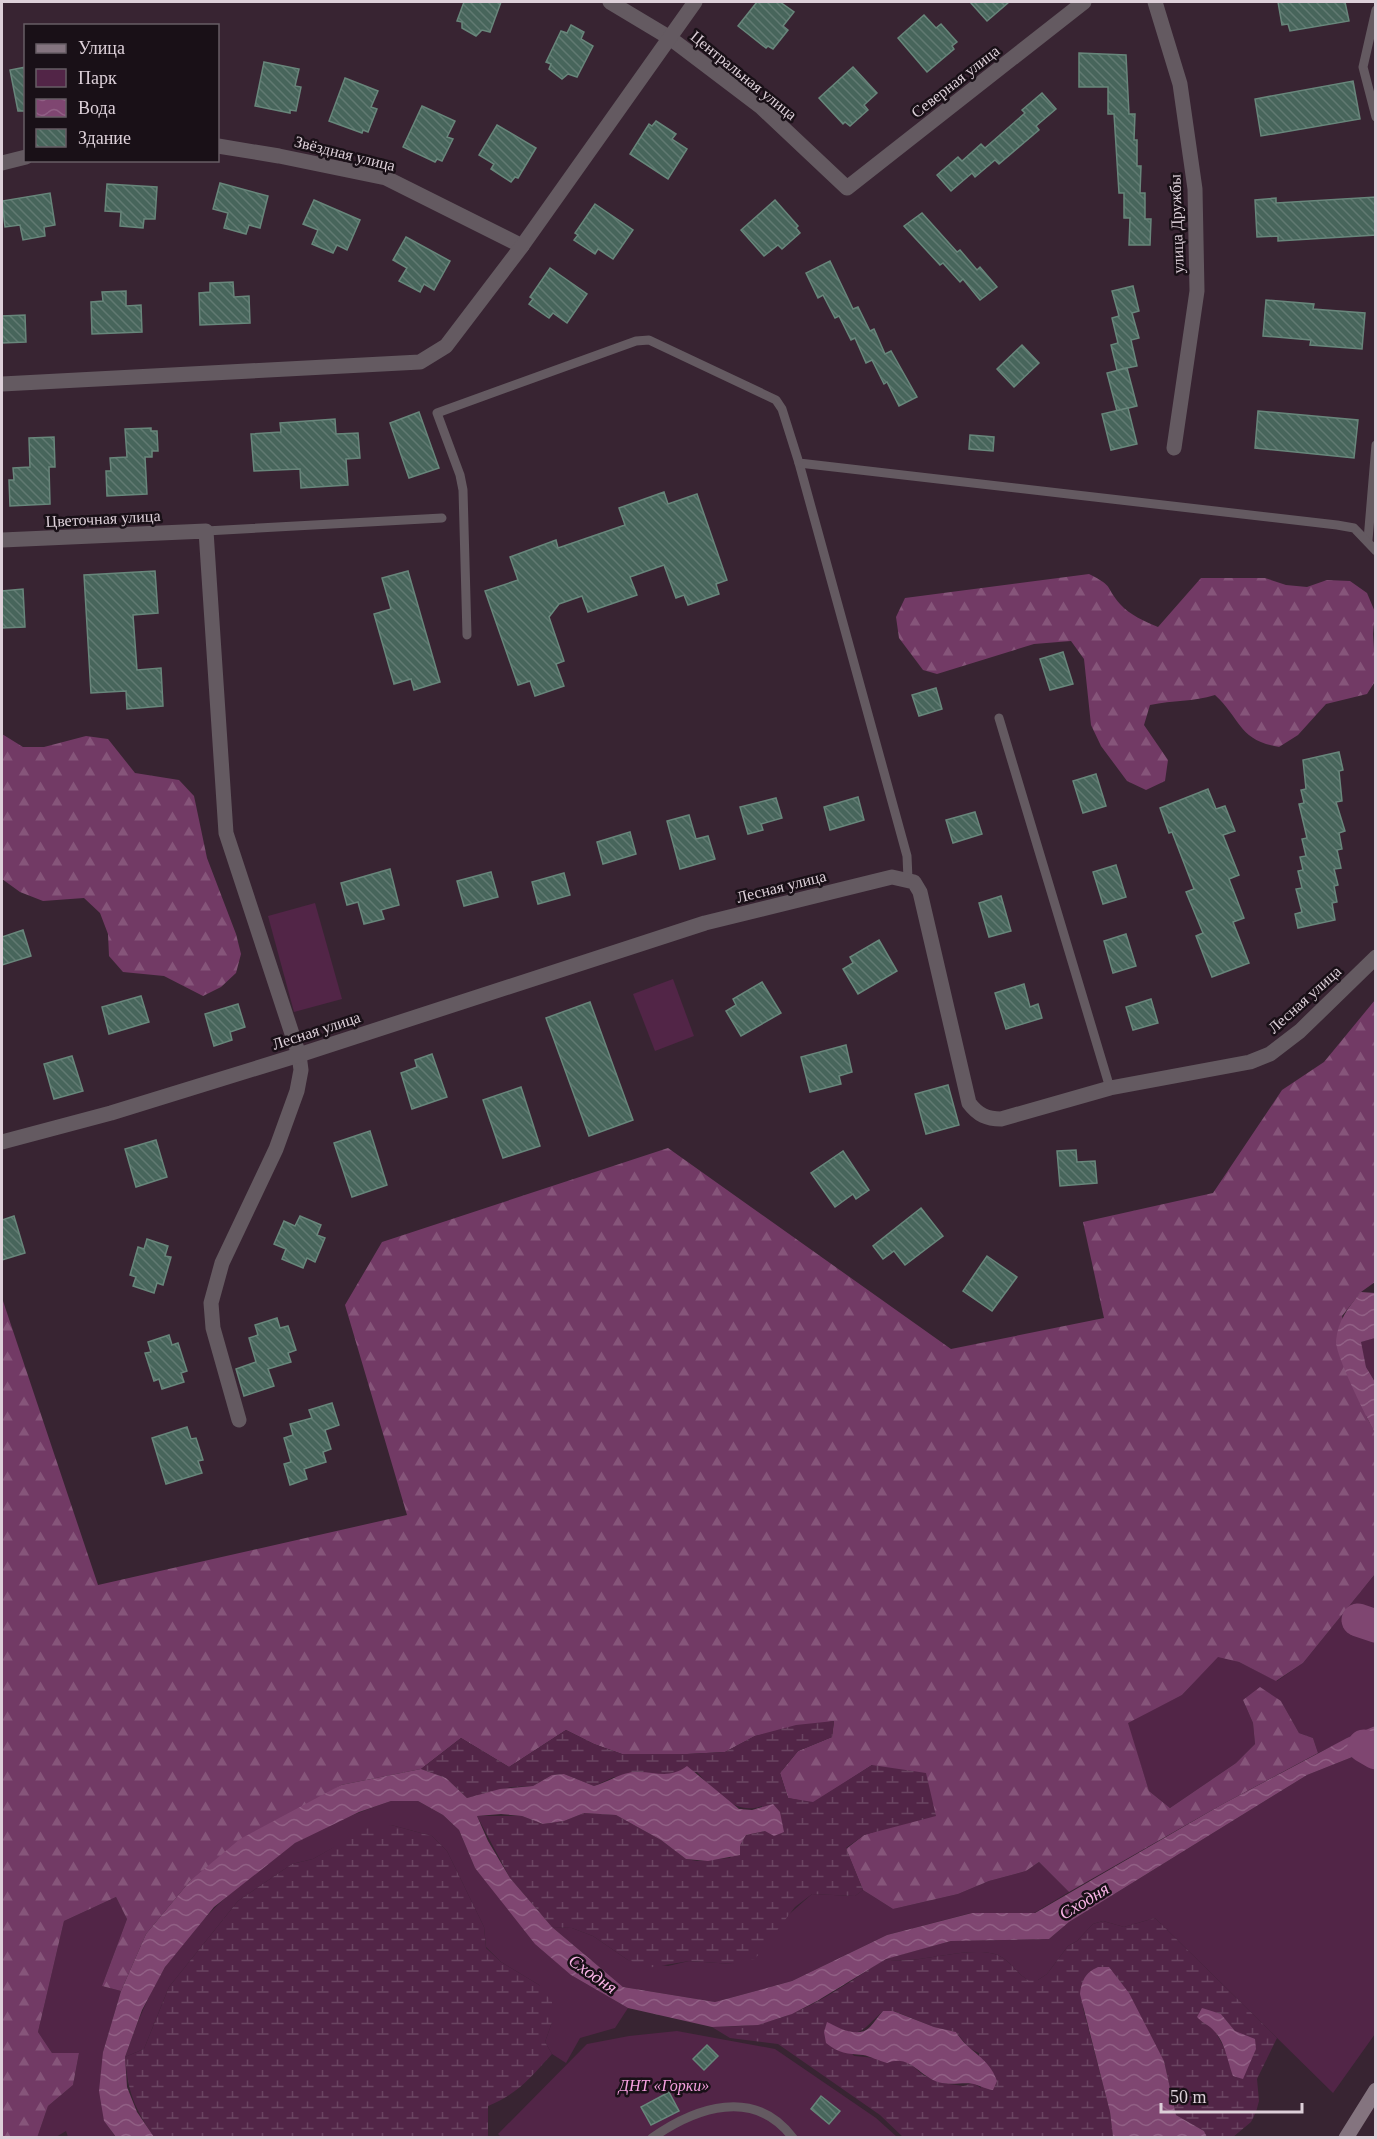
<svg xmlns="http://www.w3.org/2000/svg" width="1377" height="2139" viewBox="0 0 1377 2139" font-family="Georgia,serif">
<defs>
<pattern id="forest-firs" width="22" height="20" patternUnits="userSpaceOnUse" patternTransform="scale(1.5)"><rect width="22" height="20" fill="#723a65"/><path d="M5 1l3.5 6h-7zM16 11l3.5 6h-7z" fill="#86557a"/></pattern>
<pattern id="wetland-marsh" width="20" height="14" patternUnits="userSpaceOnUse" patternTransform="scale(1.5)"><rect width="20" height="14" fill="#522547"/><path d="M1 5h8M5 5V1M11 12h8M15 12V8" fill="none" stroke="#6a4461"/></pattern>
<pattern id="water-waves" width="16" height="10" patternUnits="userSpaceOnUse" patternTransform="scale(1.5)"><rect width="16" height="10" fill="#7f4671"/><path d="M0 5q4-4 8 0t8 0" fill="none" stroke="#916085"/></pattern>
<pattern id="building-back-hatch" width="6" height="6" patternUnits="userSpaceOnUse" patternTransform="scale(1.5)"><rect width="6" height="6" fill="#47655b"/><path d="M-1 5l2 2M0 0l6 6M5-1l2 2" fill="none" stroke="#617a72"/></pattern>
</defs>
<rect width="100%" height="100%" fill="#382432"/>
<g fill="#522547">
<path d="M315,903L342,999L294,1012L268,916Z"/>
<path d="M673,979L694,1036L655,1051L633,994Z"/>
<path d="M1375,1338V1382L1366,1367L1360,1342Z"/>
<path d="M1375,1574V1726L1318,1753L1313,1738L1299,1733L1281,1701L1243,1700L1253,1723L1255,1744L1236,1763L1170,1808L1149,1791L1127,1722L1182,1695L1218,1656L1239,1662L1277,1681L1303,1663Z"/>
<path d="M1375,1748V2034L1333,2093L1155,1918L1124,1927L1103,1921L1093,1924L1077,1941L1068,1946L1047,1974L1038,1980H1028C1018,1974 1012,1964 1003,1958C977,1941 916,1967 885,1959L951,1941L1049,1939L1069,1922L1307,1775Z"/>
<path d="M391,1801H418L443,1815L459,1830L475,1868L571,1975L628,2008L615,2028L580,2038L566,2063L552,2054L545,2042L552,2022L539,1985L501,1962L486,1947L484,1927L447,1851L432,1836L391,1825L331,1849L313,1859L292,1864L238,1901L169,1987L144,2049L125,2057C136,2026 147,1997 164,1969C188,1927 254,1869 295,1843C324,1825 359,1812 391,1801Z"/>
<path d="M1039,1862L1069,1892L1034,1913H971L887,1935L792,1981L715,2002L623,1987L552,1927L572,1928L593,1936L628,1960L668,1966L689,1961L733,1964L812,1894L855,1896L863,1890L893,1909L958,1894L989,1881L1026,1871Z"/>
<path d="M116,1897L127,1919L102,1986L121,1991L103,2052L104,2121L115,2136L68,2137L66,2131L56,2137L37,2138L48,2106L73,2085L79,2053H52L38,2032L64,1921Z"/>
<path d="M677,2031L775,2049L876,2118L897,2137L502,2138L498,2134L587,2044L629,2036Z"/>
</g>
<g fill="url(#forest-firs)">
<path d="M1089,574C1115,587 1105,587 1120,604C1130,615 1144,621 1158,627L1201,578H1265L1286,585L1307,587L1327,580L1350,581L1367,593L1375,612L1373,634L1376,680L1367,694L1326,704L1298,735L1279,747C1238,740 1242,720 1215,695C1193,702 1173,700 1150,705L1144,725L1168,760L1165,781L1146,790L1127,781L1101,746L1091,725L1084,659L1071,641L1034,644L937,674L923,670L899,638L896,617L905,598Z"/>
<path d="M2,734L23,747H44L86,736L108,739L135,773L179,780L194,796L207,858L236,934L241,954L236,973L221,987L203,996L164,976L123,972L109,956L108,934L100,913L84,898L43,901L20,892L2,879Z"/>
<path d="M1375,1000V1282L1361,1292L1342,1316L1367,1418L1375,1432V1574L1303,1663L1276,1681L1239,1662L1218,1657L1182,1695L1128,1723L1149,1791L1170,1808L1236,1763L1255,1744L1253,1723L1243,1700L1260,1687L1281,1701L1299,1733L1313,1738L1318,1753L1221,1805L1069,1892L1039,1862L1026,1871L989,1881L958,1894L893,1909L863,1890L846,1849L864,1835L899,1824L872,1765L813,1803L788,1798L780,1773L798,1751L832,1737L834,1721L755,1736L725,1752L687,1754H622L594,1744L566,1730L509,1767L461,1738L421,1769L341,1785L190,1881L146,1934L121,1991L102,1986L127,1919L116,1897L64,1921L38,2032L52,2053H79L73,2085L48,2106L37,2138L2,2137V1298L98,1585L407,1515L345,1305L382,1242L668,1148L951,1349L1104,1318L1083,1222L1213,1193L1282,1090L1324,1062Z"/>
</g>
<g fill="url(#wetland-marsh)" fill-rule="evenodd">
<path d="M834,1721L832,1737L798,1751L780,1773L788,1798L813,1802L872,1765L926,1773L936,1816L864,1835L846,1848L863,1890L855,1896L812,1894L795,1907L755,1959L733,1964L689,1961L647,1968L628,1960L593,1936L572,1928L552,1927L510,1878L477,1816H522L543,1824L564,1821L584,1813L616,1815L661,1840L686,1859L697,1861L730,1858L746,1835L765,1831L762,1806C735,1816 714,1791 697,1772L667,1776L614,1777L594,1786L564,1774L552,1775L533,1786L511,1787L467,1798L446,1778L421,1769L461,1738L509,1767L566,1730L594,1744L622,1754H687L725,1752L755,1736L796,1725Z"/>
<path d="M391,1825L432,1836L447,1851L484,1927L486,1948L501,1962L539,1985L552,2002V2022L545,2042L552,2054C530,2078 519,2093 488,2106V2137H154C134,2107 128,2093 125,2057L144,2049L169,1987L238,1901L292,1864L313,1859L369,1827Z"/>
<path d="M1155,1918L1277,2038L1257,2079L1259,2101L1256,2112L1251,2122L1233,2137H1207L1204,2131L1176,2115L1164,2061L1122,1985L1083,2008L1110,2112L1113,2137L904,2138L880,2115L778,2044L730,2038L712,2027C727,2026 744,2027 758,2024C805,2015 846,1984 885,1959C916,1967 977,1941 1003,1958C1012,1964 1018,1974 1028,1980H1038L1047,1974L1068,1946L1077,1941L1093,1924L1103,1921L1124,1927ZM883,2011H894L934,2027L956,2032L969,2048L979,2053L981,2088L973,2083L963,2086L942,2083L923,2075L907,2061L854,2056L827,2023C863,2039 857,2034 883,2011ZM1221,2014L1235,2031L1230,2066C1229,2056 1220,2039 1214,2030Z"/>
</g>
<g fill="url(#water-waves)">
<path d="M1361,1292L1375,1293V1338L1361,1342L1366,1367L1375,1382V1432C1367,1419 1335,1354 1336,1341C1338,1320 1348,1308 1361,1292Z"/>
<path d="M1375,1726V1748L1307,1775L1069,1922L1049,1939L951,1941L886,1959L817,2001L792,2014L758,2025L712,2027L628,2008L571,1975L535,1944L475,1868L459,1830L443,1815L418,1801H391L359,1812L295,1843L214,1907L165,1967L142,2010L125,2057L127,2087L137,2112L154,2137H116L104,2121L99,2091L103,2052L121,1991L146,1934L190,1881L240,1839L341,1785L421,1769L446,1778L467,1798L500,1789L533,1786L552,1775L564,1774L594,1786C608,1782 620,1773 635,1772C656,1771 668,1780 687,1766L739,1809L752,1810L773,1804L780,1812L784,1832L774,1836L765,1831L746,1835L740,1845V1855L708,1861L686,1859L661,1840L616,1815L584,1813L564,1821L543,1824L522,1816L501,1814L477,1816L488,1841L510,1878L552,1927L623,1987L715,2002L792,1981L887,1935L972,1913H1035L1221,1805L1347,1738Z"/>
<path d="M1098,1967H1109L1129,1993L1164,2061L1176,2115L1204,2131L1207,2137H1113L1110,2112L1080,1994C1082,1980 1085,1973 1098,1967Z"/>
<path d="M1202,2008L1221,2014L1235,2031L1255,2039L1256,2049L1243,2079L1233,2076C1228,2063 1225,2042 1215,2032C1210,2025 1203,2024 1197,2017Z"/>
<path d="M883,2011H893L934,2027L956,2032C968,2052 989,2057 997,2081L993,2090C986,2089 981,2086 974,2084C967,2082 951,2085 942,2083C919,2078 911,2053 887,2063C879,2061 870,2056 863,2055C848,2054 838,2053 826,2043L824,2032L827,2022C839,2028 858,2039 870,2027C875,2022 878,2016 883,2011Z"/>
</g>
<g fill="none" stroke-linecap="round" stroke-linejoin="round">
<g stroke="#7f4671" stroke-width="33">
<path d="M1358,1620L1376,1626"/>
<path d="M1364,1746L1376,1753"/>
</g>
</g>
<g fill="url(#building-back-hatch)" stroke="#68867b" stroke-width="1.5">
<path d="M464,2H501L490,32L482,30L476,36L462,28V22L457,21Z"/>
<path d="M757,2H780L794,12L783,26L788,30L773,49L768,46L766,48L738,26Z"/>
<path d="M970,2H1009L987,21Z"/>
<path d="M1278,2H1345L1349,21L1290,31L1288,24L1282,25Z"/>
<path d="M924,15L936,28L941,24L957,42L952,46L954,49L927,72L898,38Z"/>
<path d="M571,25L584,32L581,39L593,46L577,77L568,74L562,79L549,69L551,64L546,62L561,31L567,33Z"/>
<path d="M1079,53L1126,55L1129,114H1135L1134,140H1137V166H1141L1140,193H1145V219H1151L1150,245H1129L1130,218H1124V193H1119L1114,114H1108V87H1079Z"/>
<path d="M264,62L299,69L295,86L301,87L296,111L290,110V113L255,106Z"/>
<path d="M26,67V111H18L10,70Z"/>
<path d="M853,67L877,93L864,105L868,110L850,126L845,122L843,124L819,98Z"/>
<path d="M345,78L378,91L371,107L377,109L368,132L363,130L362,133L329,121Z"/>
<path d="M1353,81L1360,119L1261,136L1255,99Z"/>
<path d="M1042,93L1056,109L1036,126L1039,130L999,164L995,160L975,177L972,173L951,191L937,175L958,157L962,161L981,144L985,148L1025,113L1022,110Z"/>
<path d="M422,106L455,121L447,137L453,139L442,161L437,159L435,162L403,147Z"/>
<path d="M656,121L676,134L672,139L687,149L668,179L630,154L649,124L652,126Z"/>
<path d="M497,125L536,148L518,178L515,177L511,182L491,169L494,164L479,155Z"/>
<path d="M220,183L268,196L260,228L249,225L246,234L224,228L228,213L213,209Z"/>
<path d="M107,184L157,187L155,219H144L143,228L120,226L121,212L105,211Z"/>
<path d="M50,193L55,225L44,227L45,236L23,240L20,225L5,227L2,201Z"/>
<path d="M1376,197V235L1278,241V236L1257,237L1255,200L1276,198V203Z"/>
<path d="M314,200L360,220L347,250L337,245L333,253L312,244L318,230L303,224Z"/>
<path d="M775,200L798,226L796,228L800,233L782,249L778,245L764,256L741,230Z"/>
<path d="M595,204L633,230L613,259L598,249L595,254L574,240L578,235L575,233Z"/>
<path d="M922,213L957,252L960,250L977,270L980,267L997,287L980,300L963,279L960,282L943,263L940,265L904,226Z"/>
<path d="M406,237L450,261L434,290L424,284L420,292L399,281L407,268L393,260Z"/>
<path d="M830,261L853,309L858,307L870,331L874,329L885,354L891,351L917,397L899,406L887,382L884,384L872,360L866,363L855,338L851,340L839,316L835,318L823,295L818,298L806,273Z"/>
<path d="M550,268L587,294L567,323L553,313L549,318L529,304L533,299L530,297Z"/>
<path d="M233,282L234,297L249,296L250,323L200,325L199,293L210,292V283Z"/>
<path d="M1133,286L1139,311L1132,313L1139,338L1131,340L1137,366L1117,370L1111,345L1118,343L1112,318L1119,316L1112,291Z"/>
<path d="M126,291V306L141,305L142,332L92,334L91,302L103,301L102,292Z"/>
<path d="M1266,300L1314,304L1313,309L1365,313L1362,349L1310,345L1311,340L1263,336Z"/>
<path d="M25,315L26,342L2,343V316Z"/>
<path d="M1022,345L1039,363L1014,387L997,369Z"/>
<path d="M1127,368L1137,406L1117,411L1107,373Z"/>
<path d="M1128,408L1137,444L1111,450L1102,414Z"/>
<path d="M1258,411L1358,420L1354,458L1255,448Z"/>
<path d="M419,412L439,468L409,478L390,423Z"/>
<path d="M335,419L336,434L358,433L360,458L346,459L348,485L301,488L300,469L254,471L251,434L281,432L280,423Z"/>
<path d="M151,428V431H157L158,451H152V457H145L147,494L107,496L106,471H111L110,458L127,457L125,429Z"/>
<path d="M970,435L994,437L993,451L969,449Z"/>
<path d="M54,437L55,467H49L50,504L10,506L9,480H14L13,468L30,467L29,438Z"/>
<path d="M664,492L668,504L697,494L727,580L716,584L719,594L688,605L684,595L676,598L664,565L630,577L637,595L588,612L582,596L559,604L549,617L564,661L556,664L564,686L535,696L530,681L518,685L485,591L518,580L510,557L556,540L558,548L625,525L619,508Z"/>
<path d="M155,571L158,613L133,615L137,670L161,668L163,706L127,709L126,691L91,693L84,575Z"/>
<path d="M408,571L440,682L414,690L411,679L394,684L374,614L391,609L382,578Z"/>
<path d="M23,589L25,627L2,628V591Z"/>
<path d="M1063,652L1073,684L1050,690L1040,659Z"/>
<path d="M936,688L942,709L919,716L912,695Z"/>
<path d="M1339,752L1343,770L1339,771L1342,801L1336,802L1345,831L1339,833L1342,849L1337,850L1341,868L1334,869L1338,885L1334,886L1337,902L1332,903L1335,920L1298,928L1295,914L1302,912L1296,889L1302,888L1298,871L1303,870L1300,857L1306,856L1302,839L1307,838L1299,804L1304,803L1301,790L1306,789L1303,760Z"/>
<path d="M1096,774L1106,806L1083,813L1073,781Z"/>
<path d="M1208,789L1216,809L1225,806L1235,831L1223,835L1239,875L1229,879L1244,918L1233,922L1249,963L1212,977L1196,936L1203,933L1186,892L1194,889L1172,832L1169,833L1160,808Z"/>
<path d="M858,797L864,820L830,830L824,807Z"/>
<path d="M776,798L782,818L761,824L763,830L748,834L740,807Z"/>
<path d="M975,812L982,834L953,843L946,820Z"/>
<path d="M689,815L696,839L708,836L715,859L680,869L667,821Z"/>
<path d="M630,832L636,854L603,864L597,842Z"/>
<path d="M1116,865L1126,897L1103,904L1093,872Z"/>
<path d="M390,869L399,905L381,910L384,919L364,924L358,902L347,905L341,883Z"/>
<path d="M491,872L498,897L464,906L457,881Z"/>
<path d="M564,873L570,895L538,904L532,882Z"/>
<path d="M1001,896L1011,931L989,937L979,903Z"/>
<path d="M23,930L31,956L2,965V937Z"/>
<path d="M1126,934L1136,966L1113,973L1104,941Z"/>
<path d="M879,940L897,971L858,994L843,969L853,963L850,957Z"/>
<path d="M762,982L781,1013L741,1036L726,1011L736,1005L733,999Z"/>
<path d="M1024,984L1030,1007L1038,1004L1042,1018L1006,1029L995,993Z"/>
<path d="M141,996L149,1022L109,1034L102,1007Z"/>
<path d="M1151,999L1158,1023L1133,1030L1126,1007Z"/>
<path d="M590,1002L633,1120L589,1136L546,1018Z"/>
<path d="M238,1004L245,1027L230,1032L232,1040L214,1046L205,1014Z"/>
<path d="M846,1045L852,1072L839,1076L841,1084L810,1092L801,1057Z"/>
<path d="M432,1054L447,1097L412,1109L401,1073L417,1067L415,1060Z"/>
<path d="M72,1056L83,1091L54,1099L44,1064Z"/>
<path d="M948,1085L959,1125L926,1134L915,1094Z"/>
<path d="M521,1087L540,1146L503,1158L483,1100Z"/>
<path d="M370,1131L387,1185L352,1197L334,1143Z"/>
<path d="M156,1140L167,1177L136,1187L125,1149Z"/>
<path d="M1076,1150L1077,1162L1095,1161L1097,1183L1060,1186L1057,1151Z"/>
<path d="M843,1151L869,1190L856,1199L853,1194L835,1207L811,1173Z"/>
<path d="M921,1208L943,1236L905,1265L894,1251L883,1259L873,1246Z"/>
<path d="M14,1216L25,1253L2,1260V1220Z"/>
<path d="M300,1216L321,1225L317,1235L325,1238L315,1262L307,1258L303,1268L282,1259L286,1249L274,1244L284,1221L295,1226Z"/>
<path d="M147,1239L168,1246L165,1256L171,1257L163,1285L157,1283L154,1293L133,1286L136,1277L130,1275L138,1247L144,1249Z"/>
<path d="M987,1256L1017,1277L992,1311L963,1291Z"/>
<path d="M277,1318L280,1328L288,1326L296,1350L288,1353L291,1362L268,1369L274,1386L244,1396L236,1369L256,1362L249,1338L258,1335L255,1325Z"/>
<path d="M169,1335L172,1345L178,1343L187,1371L181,1373L184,1382L162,1389L159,1379L154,1381L145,1353L151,1352L148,1342Z"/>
<path d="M332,1403L339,1425L325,1430L331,1449L323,1452L326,1462L304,1469L307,1479L290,1485L284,1464L291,1462L284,1438L293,1435L290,1424L312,1418L309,1410Z"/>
<path d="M187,1427L191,1439L196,1438L203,1460L198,1461L202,1473L166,1484L152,1438Z"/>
<path d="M707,2045L718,2056L704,2070L693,2059Z"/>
<path d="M669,2092L679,2111L651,2125L641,2107Z"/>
<path d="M821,2096L840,2111L829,2124L811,2109Z"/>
</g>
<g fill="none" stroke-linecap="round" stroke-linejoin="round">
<g stroke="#645a61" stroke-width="9">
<path d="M1376,10L1363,67L1376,117"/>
<path d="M799,463L907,856L908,879"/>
<path d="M206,531L442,518"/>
<path d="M1368,540L1376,445"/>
<path d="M467,635L463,490L460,475L437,413L636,341L649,340L776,400L782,409L799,463L1337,525L1354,528L1376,551"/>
<path d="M999,718L1110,1088"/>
<path d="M652,2138C696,2107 755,2087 793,2138"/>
</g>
<g stroke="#645a61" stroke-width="15">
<path d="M610,2L670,38L761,107L847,188L1084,2"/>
<path d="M1155,2L1180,84L1195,189L1197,291L1174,448"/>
<path d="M218,146L279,156L386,178L522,246"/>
<path d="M2,163L26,157"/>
<path d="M2,384L420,362L446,346L522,246L695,2"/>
<path d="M2,540L206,531L226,833L299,1055L301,1070L297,1091L276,1149L222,1263L211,1303L213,1328L239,1420"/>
<path d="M2,1142L111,1113L299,1055L705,923L892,877L914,882L920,892L969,1103C978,1115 987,1119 1001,1119L1110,1088L1250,1062L1270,1054L1300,1031L1376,957"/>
</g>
<path stroke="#84747f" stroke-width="15" d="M1346,2138L1376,2090"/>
</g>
<g text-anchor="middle" stroke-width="5" stroke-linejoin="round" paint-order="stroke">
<g font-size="16" fill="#ddd0d9" stroke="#191017">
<text transform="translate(744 75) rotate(39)" y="6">Центральная улица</text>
<text transform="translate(955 81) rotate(-38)" y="6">Северная улица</text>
<text transform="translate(345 153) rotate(14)" y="6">Звёздная улица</text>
<text transform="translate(1176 224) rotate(-92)" y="6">улица Дружбы</text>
<text transform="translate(103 518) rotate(-3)" y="6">Цветочная улица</text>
<text transform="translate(781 886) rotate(-14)" y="6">Лесная улица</text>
<text transform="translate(1304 999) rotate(-42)" y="6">Лесная улица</text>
<text transform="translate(316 1030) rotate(-18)" y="6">Лесная улица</text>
</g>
<g font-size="16" font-style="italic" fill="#f5a0df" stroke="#191017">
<text x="664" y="2091">ДНТ «Горки»</text>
</g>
<g font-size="18" font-style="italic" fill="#f9b4e6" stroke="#191017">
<text transform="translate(1084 1901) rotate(-31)" y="6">Сходня</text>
<text transform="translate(593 1974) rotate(35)" y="6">Сходня</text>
</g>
</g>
<rect width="1377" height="2139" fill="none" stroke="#ddd0d9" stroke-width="6"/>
<rect x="24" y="24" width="195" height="138" fill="#191017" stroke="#675d65" stroke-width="1.5"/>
<rect x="36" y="44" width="30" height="9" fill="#84747f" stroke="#675d65" stroke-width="1.5"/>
<text x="78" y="54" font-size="18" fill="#ddd0d9">Улица</text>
<rect x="36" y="69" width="30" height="18" fill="#522547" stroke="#675d65" stroke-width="1.5"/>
<text x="78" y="84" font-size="18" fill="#ddd0d9">Парк</text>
<rect x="36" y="99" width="30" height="18" fill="url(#water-waves)" stroke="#675d65" stroke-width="1.5"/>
<text x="78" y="114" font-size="18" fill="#ddd0d9">Вода</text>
<rect x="36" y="129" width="30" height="18" fill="url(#building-back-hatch)" stroke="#675d65" stroke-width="1.5"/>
<text x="78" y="144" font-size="18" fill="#ddd0d9">Здание</text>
<path d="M1161 2103v9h141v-9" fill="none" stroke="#ddd0d9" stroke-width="3"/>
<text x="1170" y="2103" font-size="18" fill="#ddd0d9" stroke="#191017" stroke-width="4.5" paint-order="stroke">50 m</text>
</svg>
